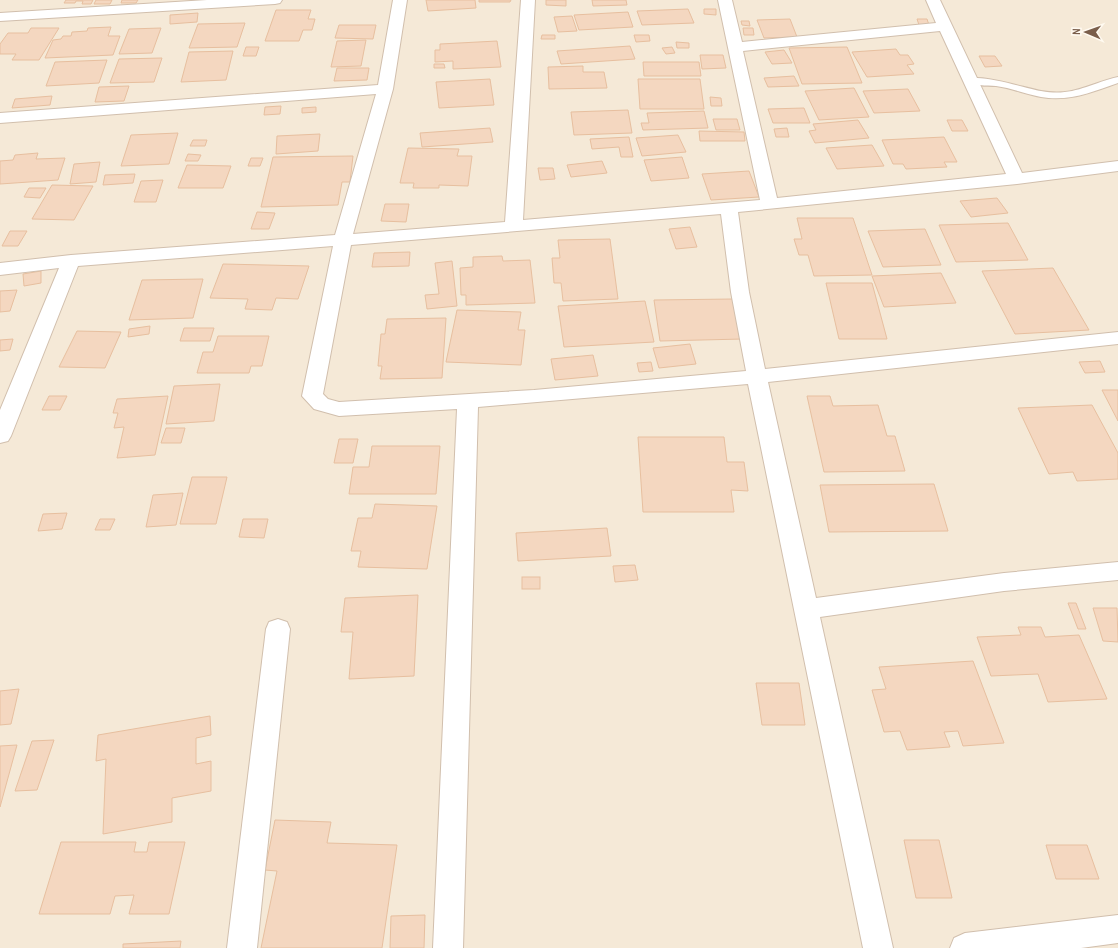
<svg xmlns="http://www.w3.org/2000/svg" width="1118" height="948" viewBox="0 0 1118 948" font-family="'Archivo Narrow',sans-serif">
<rect width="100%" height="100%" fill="#fdf7e9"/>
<rect fill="#f5e9d7" x="0" y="0" width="1118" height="948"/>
<g fill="#f4d7c0" stroke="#e7bf9f">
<path d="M66,0H93L91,4H82L83,1H76L75,3H64Z"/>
<path d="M96,0H112L110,4H94Z"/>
<path d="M122,0H138L136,3H121Z"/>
<path d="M426,0H475L476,8L428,11Z"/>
<path d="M479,0H511L510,2H479Z"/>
<path d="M546,0H566V6L546,5Z"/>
<path d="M592,0H626L627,5L593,6Z"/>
<path d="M688,9L694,23L642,25L637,11Z"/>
<path d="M704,9H716V15L704,14Z"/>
<path d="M276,10H311L308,19H315L312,30H303L299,41H265Z"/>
<path d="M628,12L633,27L579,30L574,15Z"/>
<path d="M198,13L197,22L170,24V15Z"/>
<path d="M572,16L577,31L558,32L554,17Z"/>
<path d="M790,19L797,37L764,38L757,20Z"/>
<path d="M917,19H927L929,25H919Z"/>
<path d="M741,21H749L750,26L742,25Z"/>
<path d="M245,23L237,47L189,48L198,24Z"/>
<path d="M339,25H376L373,39L335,38Z"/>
<path d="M111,27L108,36H120L113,55L45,58L53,40L61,39L63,36H71L72,32L87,31L88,28Z"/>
<path d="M31,28H59L39,60H12L16,54H0V44L8,33H28Z"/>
<path d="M161,28L152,53L119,54L129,29Z"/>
<path d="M743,28H753L754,35H744Z"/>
<path d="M542,35H555V39H541Z"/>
<path d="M634,35H649L650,41L636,42Z"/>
<path d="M366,40L361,66L331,67L337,41Z"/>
<path d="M497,41L501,67L453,69V61L435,62V50H440V44Z"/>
<path d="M676,42L689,43V48H677Z"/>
<path d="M630,46L635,59L561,64L557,51Z"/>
<path d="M246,47H259L256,56H243Z"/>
<path d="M672,47L675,53L666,54L662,48Z"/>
<path d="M847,47L862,83L802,84L789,48Z"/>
<path d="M896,49L900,55H908L914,64L907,65L914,74L867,77L852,52Z"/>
<path d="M784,50L792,63L772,64L765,52Z"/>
<path d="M233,51L226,80L181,82L189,52Z"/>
<path d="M700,55H723L726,68L702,69Z"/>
<path d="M979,56H995L1002,66L985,67Z"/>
<path d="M162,58L154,82L110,83L119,59Z"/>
<path d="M107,60L99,83L46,86L55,62Z"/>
<path d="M643,62H699L701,76H644Z"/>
<path d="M434,64H444L445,68H434Z"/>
<path d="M583,66V72H604L607,88L549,89L548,67Z"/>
<path d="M337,68H369L367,80L334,81Z"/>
<path d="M794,76L799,86L768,87L764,78Z"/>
<path d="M490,79L494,105L439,108L436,82Z"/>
<path d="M638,79H700L704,109H640Z"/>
<path d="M129,86L124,101L95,102L99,87Z"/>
<path d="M854,88L869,117L819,120L805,91Z"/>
<path d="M908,89L920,111L874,113L863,91Z"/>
<path d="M52,96L50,105L12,108L15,99Z"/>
<path d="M710,97L721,98L722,106H711Z"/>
<path d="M281,106L280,114L264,115L265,107Z"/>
<path d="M316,107V112L302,113V108Z"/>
<path d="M804,108L810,123H773L768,109Z"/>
<path d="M628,110L632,133L574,135L571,112Z"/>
<path d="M704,111L708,128L643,130L641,123H649L647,113Z"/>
<path d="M713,119H737L740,130H716Z"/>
<path d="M858,120L869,138L815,143L809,131L816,130L813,124Z"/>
<path d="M947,120H962L968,131H952Z"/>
<path d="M490,128L493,142L422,147L420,133Z"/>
<path d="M787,128L789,137H776L774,129Z"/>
<path d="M699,131L744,132L745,141H700Z"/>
<path d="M178,133L169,164L121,166L131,135Z"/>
<path d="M320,134L318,151L276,154L277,136Z"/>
<path d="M678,135L686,152L642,156L636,138Z"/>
<path d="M629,137L633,157H621L619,147L592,149L590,139Z"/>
<path d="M944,137L957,162H944L947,167L906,169L903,164H893L882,140Z"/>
<path d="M193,140H207L205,146H190Z"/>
<path d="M872,145L884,166L837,169L826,148Z"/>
<path d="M408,148L459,149L457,156H472L468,186L439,185V188H413L414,183H400Z"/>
<path d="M38,153L36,159L65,158L58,180L0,184V161L13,160L15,155Z"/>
<path d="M188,154L201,155L198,161H185Z"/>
<path d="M353,156L350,182H342L338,205L261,207L273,157Z"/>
<path d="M682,157L689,178L651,181L644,160Z"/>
<path d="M251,158H263L260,166H248Z"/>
<path d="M602,161L607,173L571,177L567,165Z"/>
<path d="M100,162L96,182L70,184L74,164Z"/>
<path d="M187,165L231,166L223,188H178Z"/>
<path d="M538,168H553L555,179L540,180Z"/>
<path d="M749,171L759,197L711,200L702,174Z"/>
<path d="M135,174L133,183L103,185L105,175Z"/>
<path d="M163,180L156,202H134L141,181Z"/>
<path d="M52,185L93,186L74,220L32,219Z"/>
<path d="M29,188H46L40,198L24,197Z"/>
<path d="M997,198L1008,213L971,217L960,201Z"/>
<path d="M385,204H409L406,222L381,221Z"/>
<path d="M257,212L275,213L269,229H251Z"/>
<path d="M797,218H853L872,275L814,276L808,255H799L794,239H802Z"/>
<path d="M1008,223L1028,260L956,262L939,225Z"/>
<path d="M690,227L697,247L676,249L669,229Z"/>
<path d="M925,229L941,265L883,267L868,231Z"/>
<path d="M10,231H27L18,246H2Z"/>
<path d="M610,239L618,299L563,301L561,283H554L552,258H560L558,240Z"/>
<path d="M410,252L409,266L372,267L374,253Z"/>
<path d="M502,256L503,261L530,260L535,303L466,305V295H461L460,268L473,267V257Z"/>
<path d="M452,261L457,306L427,309L425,295L439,294L435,263Z"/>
<path d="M223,264L309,266L298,299L276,298L272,310L245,309L248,299L210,298Z"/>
<path d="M1053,268L1089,330L1015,334L982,271Z"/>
<path d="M41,271V283L24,286L23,274Z"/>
<path d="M941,273L956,303L884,307L872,276Z"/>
<path d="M203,279L193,318L129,320L142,280Z"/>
<path d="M826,283H872L887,339H839Z"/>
<path d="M17,290L10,311L0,312V291Z"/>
<path d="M733,299L743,339L660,341L654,300Z"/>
<path d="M645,301L654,342L564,347L558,306Z"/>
<path d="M457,310L521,312L518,330H525L521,365L446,362Z"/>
<path d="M446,318L442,378L380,379L382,366H378L381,334H385L387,319Z"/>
<path d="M150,326L149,334L128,337L129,329Z"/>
<path d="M184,328H214L210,341H180Z"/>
<path d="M77,331L121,332L105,368L59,367Z"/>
<path d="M218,336H269L262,366H251L249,373H197L203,352H213Z"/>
<path d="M13,339L10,350L0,351V340Z"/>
<path d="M690,344L696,364L659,368L653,348Z"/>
<path d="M593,355L598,376L555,380L551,359Z"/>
<path d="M1100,361L1105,372L1085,373L1079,362Z"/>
<path d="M651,362L653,371L639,372L637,363Z"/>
<path d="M220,384L214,421L166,424L174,386Z"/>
<path d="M1102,390H1118V421Z"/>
<path d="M49,396H67L60,410H42Z"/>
<path d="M168,396L155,455L117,458L124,427L114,428L118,413H113L117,399Z"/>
<path d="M807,396H830L833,406L878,405L887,436H895L905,471L824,472Z"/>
<path d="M1092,405L1118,453V479L1077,481L1073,472L1049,474L1018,408Z"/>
<path d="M166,428H185L181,443H161Z"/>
<path d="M638,437H724L727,462H744L748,491L731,490L734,512H643Z"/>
<path d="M339,439H358L353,463H334Z"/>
<path d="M372,446H440L436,494H349L353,467H369Z"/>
<path d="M192,477H227L216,524H180Z"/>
<path d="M934,484L948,531L829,532L820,485Z"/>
<path d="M183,493L176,525L146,527L153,495Z"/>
<path d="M375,504L437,506L427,569L358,567L361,551H351L358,518H372Z"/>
<path d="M67,513L62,529L38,531L43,514Z"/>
<path d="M100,519H115L110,530H95Z"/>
<path d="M243,519H268L264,538L239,537Z"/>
<path d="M607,528L611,556L518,561L516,533Z"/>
<path d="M635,565L638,580L615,582L613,566Z"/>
<rect x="522" y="577" width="18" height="12"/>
<path d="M418,595L414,676L349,679L353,632H341L345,598Z"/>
<path d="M1068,603H1076L1086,629H1078Z"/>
<path d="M1093,608H1117L1118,642L1103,641Z"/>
<path d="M1018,627H1041L1045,637L1079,635L1107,699L1048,702L1038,674L991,676L977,637L1021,635Z"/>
<path d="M973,661L1004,743L963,746L958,731L944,732L950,747L907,750L900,731L884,732L872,690L886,689L879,667Z"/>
<path d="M756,683H799L805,725H762Z"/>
<path d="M19,689L11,724L0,725V691Z"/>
<path d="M210,716L211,735L196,738V764L211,761V791L172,798V822L103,834L106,759L96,761L98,735Z"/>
<path d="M54,740L37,790L15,791L32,741Z"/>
<path d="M17,745L0,807V746Z"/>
<path d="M275,820L331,822L327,843L397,845L382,948H261L277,871L265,870Z"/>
<path d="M904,840H939L952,898H916Z"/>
<path d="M61,842H136L134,852H147L149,842H185L169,914H129L134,895L115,896L110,914H39Z"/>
<path d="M1046,845H1087L1099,879H1056Z"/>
<path d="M425,915L424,948H390L391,916Z"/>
<path d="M181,941L180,948H123V944Z"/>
</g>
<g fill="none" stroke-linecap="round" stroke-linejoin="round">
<defs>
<path id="service" d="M1118,77V83C1092,92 1069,102 1041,97C1025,94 1011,88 996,86C987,85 972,87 966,81C975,71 1027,89 1041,91C1073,97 1088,84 1118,77Z"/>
<g id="minor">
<path d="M207,0H282L280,3L275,4L0,21V13Z"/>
<path d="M393,0H407L393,89L353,234L505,222L521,0H535L523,220L760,200L718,0H732L742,42L936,23L926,0H940L1022,173L1118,161V171L1017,184L738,212L749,292L765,369L1118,332V344L768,382L816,598L1004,573L1118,562V580L1004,591L820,617L893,948H863L748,384L478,407L463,948H433L457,409L339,416L314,409L302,396L333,246L78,266L11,436L8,441L0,443V410L59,268L0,275V263L71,255L335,235L376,94L0,123V113L378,85ZM940,31L1006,174L777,198L743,51ZM721,214L731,292L746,371L534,390L339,402L328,399L323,394L351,245Z"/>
<path d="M278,619L287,622L290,629L257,948H227L266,629L269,622Z"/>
<path d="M1118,915V943L1081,948H950L954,938L965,933Z"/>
</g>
</defs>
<use href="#service" stroke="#d1bfad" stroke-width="2"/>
<use href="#minor" stroke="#d1bfad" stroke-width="2"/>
<use href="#service" fill="#fff" fill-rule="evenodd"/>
<use href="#minor" fill="#fff" fill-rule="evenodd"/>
</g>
<g transform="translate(1086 32) rotate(272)" stroke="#fffaf1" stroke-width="3" paint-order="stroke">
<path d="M0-3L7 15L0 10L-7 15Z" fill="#7a5e4b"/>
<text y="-6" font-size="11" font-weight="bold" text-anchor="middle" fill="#7a5e4b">N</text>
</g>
</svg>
